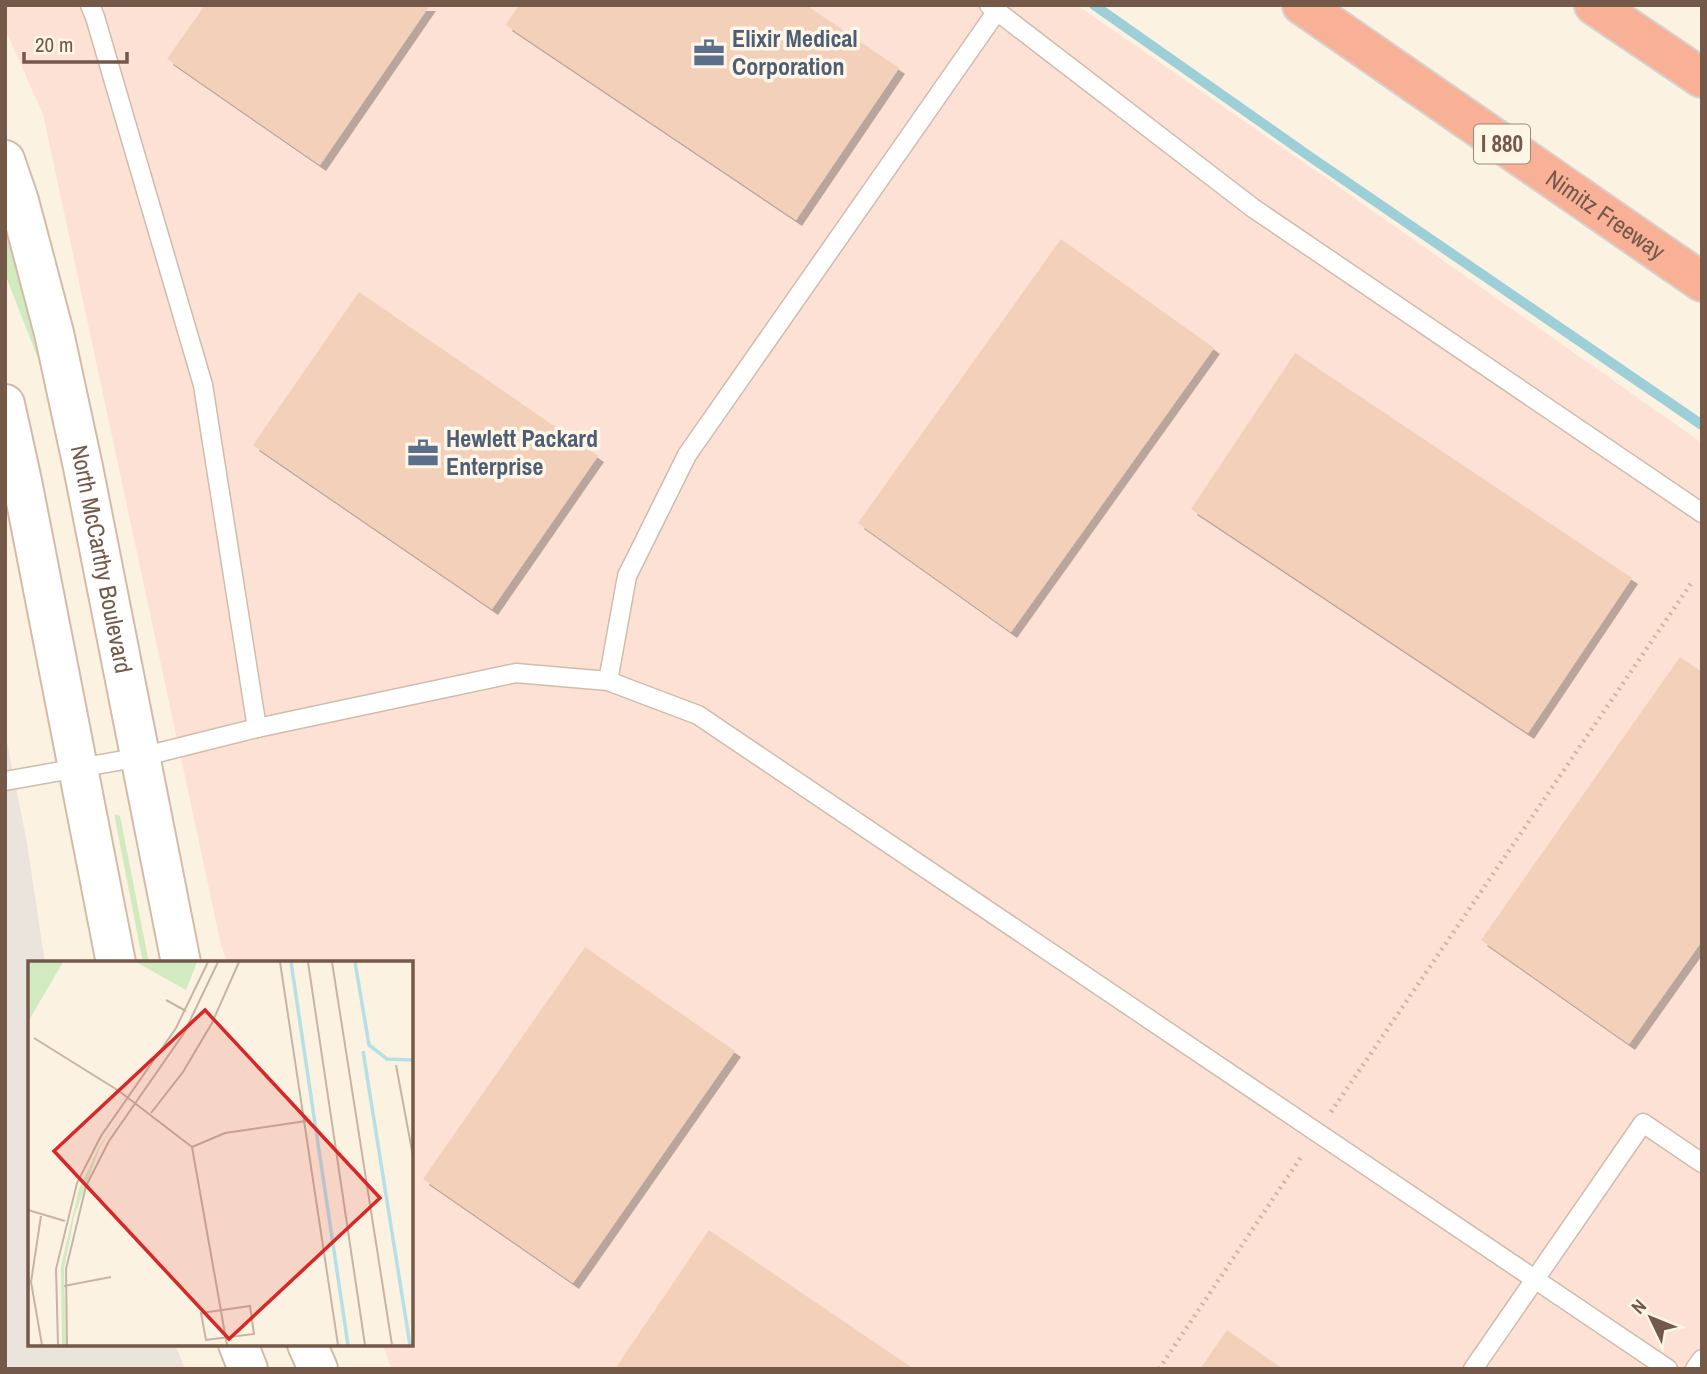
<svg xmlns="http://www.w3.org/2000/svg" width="1707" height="1374" viewBox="0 0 1707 1374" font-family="'Archivo Narrow',sans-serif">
<defs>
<filter id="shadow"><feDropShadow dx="6" dy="6" stdDeviation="0" flood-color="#0004"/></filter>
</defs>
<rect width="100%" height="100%" fill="#fcf2e2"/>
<path fill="#fde1d5" d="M5,5H1077L1336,185L1702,443V1369H392L382,1344H411V963H228L221,945L43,114L5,29Z"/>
<path fill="#ebe4dd" d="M5,732L27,843L45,963H30V1344H175L185,1369H5Z"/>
<g fill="#d1eac0">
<path d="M5,208L50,397L39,361L5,274Z"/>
<path d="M115,814L120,816L149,963H143L115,819Z"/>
</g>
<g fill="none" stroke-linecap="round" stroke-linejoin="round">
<path stroke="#9ccfd8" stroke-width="10" d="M1094,5L1309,156L1702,425"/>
</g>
<g fill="#f2d0b9" filter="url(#shadow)">
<path d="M205,5H430L320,165L167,59Z"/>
<path d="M519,5H806L899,68L796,220L506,25Z"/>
<path d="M1061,239L1214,348L1011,632L858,523Z"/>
<path d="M359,292L598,456L492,609L253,445Z"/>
<path d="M1295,353L1632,578L1528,733L1191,509Z"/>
<path d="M1680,657L1702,672V941L1629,1044L1481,940Z"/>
<path d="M585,947L735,1051L573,1283L423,1179Z"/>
<path d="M709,1230L914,1369H615Z"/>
<path d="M1227,1330L1283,1369H1200Z"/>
</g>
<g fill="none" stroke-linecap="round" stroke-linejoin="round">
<defs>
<g id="service">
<path d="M90,5L95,17L203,385L257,728"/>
<path d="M989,5L1253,208L1702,513"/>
<path d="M608,681L627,576L687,455L997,11"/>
<path d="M5,781L141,757L257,728L516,673L608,681L698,715L1668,1369"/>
<path d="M1473,1369L1643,1123L1702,1163"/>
<path d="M1695,1369L1702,1359"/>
</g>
<g id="secondary">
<path id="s1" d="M5,160L19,201L54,333L83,467L181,963"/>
<path d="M5,404L22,481L116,963"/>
<path d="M238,1344L248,1369"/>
<path d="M307,1344L318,1369"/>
</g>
<g id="motorway">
<path id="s2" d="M1302,5L1702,282"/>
<path d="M1594,5L1702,78"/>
</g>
</defs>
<use href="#service" stroke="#d0bcac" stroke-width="21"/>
<use href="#secondary" stroke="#d3bba8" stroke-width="42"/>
<use href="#motorway" stroke="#d8d0cc" stroke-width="42"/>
<g stroke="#d7b39c" stroke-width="4.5" stroke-dasharray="2 5" stroke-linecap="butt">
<path d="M1331,1112L1692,582"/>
<path d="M1159,1369L1303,1154"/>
</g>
<use href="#service" stroke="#fff" stroke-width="18"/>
<use href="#secondary" stroke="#fff" stroke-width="38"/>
<use href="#motorway" stroke="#f8b097" stroke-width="38"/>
</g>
<defs>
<symbol id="office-bare" viewBox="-9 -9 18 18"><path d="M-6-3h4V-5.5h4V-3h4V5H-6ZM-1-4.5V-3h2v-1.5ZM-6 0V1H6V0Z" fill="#5c6f8a" stroke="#fff6e8" stroke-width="2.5" paint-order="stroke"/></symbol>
</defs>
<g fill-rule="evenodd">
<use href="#office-bare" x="687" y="31" width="44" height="44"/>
<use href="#office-bare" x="401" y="431" width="44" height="44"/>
</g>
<g text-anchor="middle" stroke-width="7" stroke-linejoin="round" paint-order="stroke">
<rect fill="#fff6e8" stroke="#9e8778" stroke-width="2" x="1474" y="124.5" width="56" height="39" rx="5"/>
<g font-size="23" font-weight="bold" fill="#745848">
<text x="1502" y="152">I 880</text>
</g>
<g font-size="24" font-weight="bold" fill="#4e5e75" stroke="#fff6e8" text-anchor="start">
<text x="732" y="47">Elixir Medical<tspan x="732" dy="28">Corporation</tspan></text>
<text x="446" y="447">Hewlett Packard<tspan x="446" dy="28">Enterprise</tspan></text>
</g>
<g font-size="24" fill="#745848" stroke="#fff6e8">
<text dy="8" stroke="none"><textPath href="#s2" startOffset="369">Nimitz Freeway</textPath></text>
<text dy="8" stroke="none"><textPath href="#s1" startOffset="411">North McCarthy Boulevard</textPath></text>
</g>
</g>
<g transform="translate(28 961)">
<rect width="385" height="385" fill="#fcf2e2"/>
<path d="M0,1H35L0,61ZM108,1H169L158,29ZM99,145L72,186L46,256L36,308L38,384H34L33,305L51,228L71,186Z" fill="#d1eac0"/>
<path fill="none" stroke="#b6dfe6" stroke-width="3.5" d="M263,1L320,384M327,1L341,84L359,98L385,99M335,90L382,384"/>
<path fill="none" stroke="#c6b4a4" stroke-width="2" d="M252,1L310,384M280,1L337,384M304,1L364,384M138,39L158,50M6,77L91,130L164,186L199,384M368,104L385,195M123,152L155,111L184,62L211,1M164,186L197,172L278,160M0,249L37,260M13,255L3,321L14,384M36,325L83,316M222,345L226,373L178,379L173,352ZM30,384L28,308L49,222L73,175L148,67L180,1M39,384L38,308L58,225L81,180L156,72L190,1"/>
<path fill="#d62828" fill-opacity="0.15" stroke="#d62828" stroke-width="3.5" d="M177,49L352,237L201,378L26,190Z"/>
<rect width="385" height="385" fill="none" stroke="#745848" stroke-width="3.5"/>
</g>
<rect width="1707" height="1374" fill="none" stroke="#745848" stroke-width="14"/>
<g transform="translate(1651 1318) rotate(313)" stroke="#fff6e8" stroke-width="5" paint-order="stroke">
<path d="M0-5L12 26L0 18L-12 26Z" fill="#745848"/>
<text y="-10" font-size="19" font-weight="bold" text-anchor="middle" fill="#745848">N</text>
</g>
<path d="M24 52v10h103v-10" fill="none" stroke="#745848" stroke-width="3.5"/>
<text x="35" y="52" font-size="21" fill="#745848" stroke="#fff6e8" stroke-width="5" paint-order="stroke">20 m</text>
</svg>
